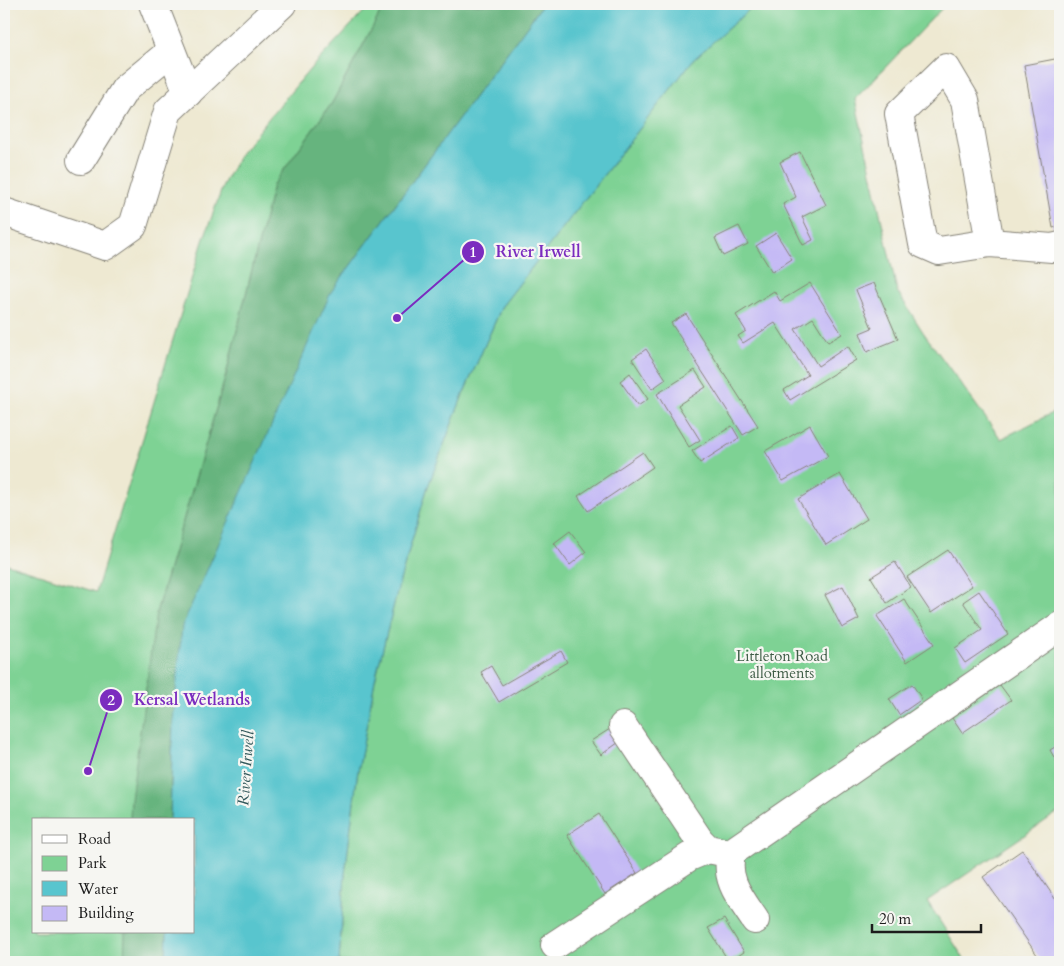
<svg xmlns="http://www.w3.org/2000/svg" width="1064" height="966" viewBox="0 0 1064 966" font-family="Cardo,serif">
<rect width="100%" height="100%" fill="#f6f6f2"/>
<filter id="ink" filterUnits="userSpaceOnUse"><feTurbulence type="fractalNoise" baseFrequency=".02" numOctaves="2"/><feDisplacementMap in="SourceGraphic" scale="10" xChannelSelector="R" yChannelSelector="G"/><feConvolveMatrix kernelMatrix="1 2 1 2 8 2 1 2 1" color-interpolation-filters="sRGB"/></filter>
<filter id="wash" filterUnits="userSpaceOnUse"><feTurbulence type="fractalNoise" baseFrequency=".0096" numOctaves="4" result="noise"/><feDisplacementMap in="SourceGraphic" scale="20" xChannelSelector="R" yChannelSelector="G"/><feGaussianBlur stdDeviation="1.12" result="paint"/><feColorMatrix in="noise" values="0 0 0 0 0 0 0 0 0 0 0 0 0 0 0 0 0 1.4 0 .05"/><feComposite in="paint" operator="in"/></filter>
<g filter="url(#wash)">
<rect width="100%" height="100%" fill="#eee9d2"/>
<g fill="#7ed294" stroke="#4d7758">
<path d="M371,4H385L332,103L273,185L226,375L156,613L182,626L173,721L170,820H34V932H167L166,962H4V563L96,592L203,241L224,183L240,154L268,119L311,68Z"/>
<path d="M755,4H946L855,99L897,291L923,332L1001,439L1060,409V811L927,901L966,962H339L345,874L357,777L375,680L399,584L427,489L462,397L502,306L693,60Z"/>
</g>
<g fill="#66b47e" stroke="#41684d">
<path d="M385,4H543L331,292L173,721L170,820H130L131,799L156,613L226,375L273,185L332,103Z"/>
<path d="M125,932H167L166,962H124Z"/>
</g>
<path fill="#58c5ce" stroke="#3a7075" d="M543,4H755L693,60L502,306L462,397L427,489L399,584L375,680L357,777L345,874L339,962H166L167,932H194V820H170L173,721L182,626L331,292Z"/>
<g id="blocks">
<g fill="#c4b9f5">
<path d="M1060,58V226L1053,228L1024,65Z"/>
<path d="M800,152L826,205L802,217L813,240L803,245L783,204L796,197L780,162Z"/>
<path d="M739,226L748,244L723,256L715,238Z"/>
<path d="M776,233L792,259L772,272L756,246Z"/>
<path d="M810,283L842,334L828,342L813,318L795,329L818,366L848,346L856,360L790,400L784,390L808,375L775,323L743,343L738,336L746,331L736,315L774,291L780,301Z"/>
<path d="M874,283L898,339L867,352L860,333L872,328L856,290Z"/>
<path d="M686,314L758,426L743,435L671,323Z"/>
<path d="M646,349L666,379L652,389L632,359Z"/>
<path d="M695,370L706,387L678,405L700,440L689,447L657,394Z"/>
<path d="M630,373L648,399L638,406L620,381Z"/>
<path d="M810,425L828,456L783,481L765,451Z"/>
<path d="M732,426L739,438L700,463L692,451Z"/>
<path d="M643,452L653,467L588,511L578,496Z"/>
<path d="M840,474L867,519L826,545L798,499Z"/>
<path d="M570,531L586,552L570,565L554,543Z"/>
<path d="M948,550L972,586L931,613L907,577Z"/>
<path d="M895,562L911,587L887,603L871,577Z"/>
<path d="M843,586L859,619L842,628L825,595Z"/>
<path d="M979,591L1008,634L965,663L955,648L982,630L963,602Z"/>
<path d="M904,599L934,644L907,662L877,616Z"/>
<path d="M561,651L567,662L499,702L481,672L491,666L502,685Z"/>
<path d="M912,684L922,699L899,715L889,699Z"/>
<path d="M1000,685L1011,700L962,733L952,718Z"/>
<path d="M613,727L622,740L601,755L591,741Z"/>
<path d="M1060,744V768L1050,750Z"/>
<path d="M599,814L637,873L605,894L567,835Z"/>
<path d="M1022,850L1060,906V962H1042L983,877Z"/>
<path d="M724,919L744,952L729,962L708,928Z"/>
</g>
</g>
</g>
<g filter="url(#ink)">
<use href="#blocks" fill-opacity="0" stroke="#858277" stroke-width="1"/>
<g fill="none" stroke-linecap="round" stroke-linejoin="round">
<defs>
<g id="minor">
<path d="M153,4L188,93"/>
<path d="M81,160L125,89L171,51"/>
<path d="M4,212L105,246L133,226L168,111L282,4"/>
<path d="M990,243L965,100L946,68L899,114L923,244L939,251L990,243L1052,248L1060,246"/>
<path d="M623,726L700,841L708,849L723,852"/>
<path d="M755,920C741,899 723,878 732,852L1060,626"/>
<path d="M555,945L689,857L708,849"/>
</g>
</defs>
<use href="#minor" stroke="#858277" stroke-width="30"/>
<use href="#minor" stroke="#fff" stroke-width="28"/>
</g>
</g>
<g text-anchor="middle" stroke-width="4.5" stroke-linejoin="round" paint-order="stroke">
<g font-size="15" fill="#3e5c46" stroke="#f6f6f2">
<text x="782" y="661">Littleton Road<tspan x="782" dy="17">allotments</tspan></text>
</g>
<g font-size="16" font-style="italic" fill="#31575a" stroke="#f6f6f2">
<text transform="translate(245 768) rotate(-86)" y="6">River Irwell</text>
</g>
</g>
<path fill="none" stroke="#7b2cbf" stroke-width="2" d="M397 318L473 252M88 771L111 700"/>
<g fill="#7b2cbf" stroke="#f6f6f2" stroke-width="2">
<circle cx="397" cy="318" r="5"/>
<circle cx="88" cy="771" r="5"/>
<circle cx="473" cy="252" r="12"/>
<circle cx="111" cy="700" r="12"/>
</g>
<g font-size="15" text-anchor="middle" font-weight="bold" fill="#fff">
<text x="473" y="257">1</text>
<text x="111" y="705">2</text>
</g>
<g font-size="16" text-anchor="middle" font-weight="bold" fill="#7b2cbf" stroke="#f6f6f2" stroke-width="4.5" stroke-linejoin="round" paint-order="stroke">
<text x="538" y="257">River Irwell</text>
<text x="192" y="705">Kersal Wetlands</text>
</g>
<rect width="1064" height="966" fill="none" stroke="#f6f6f2" stroke-width="20"/>
<rect x="32" y="818" width="162" height="115" fill="#f6f6f2" stroke="#9f9f9c"/>
<rect x="42" y="835" width="25" height="8" fill="#ffffff" stroke="#9f9f9c"/>
<text x="78" y="844" font-size="15" fill="#1c1c1c">Road</text>
<rect x="42" y="856" width="25" height="15" fill="#7ed294" stroke="#9f9f9c"/>
<text x="78" y="868" font-size="15" fill="#1c1c1c">Park</text>
<rect x="42" y="881" width="25" height="15" fill="#58c5ce" stroke="#9f9f9c"/>
<text x="78" y="894" font-size="15" fill="#1c1c1c">Water</text>
<rect x="42" y="906" width="25" height="15" fill="#c4b9f5" stroke="#9f9f9c"/>
<text x="78" y="918" font-size="15" fill="#1c1c1c">Building</text>
<path d="M872 924v8h109v-8" fill="none" stroke="#1c1c1c" stroke-width="2.5"/>
<text x="879" y="924" font-size="15" fill="#1c1c1c" stroke="#f6f6f2" stroke-width="4" paint-order="stroke">20 m</text>
</svg>
